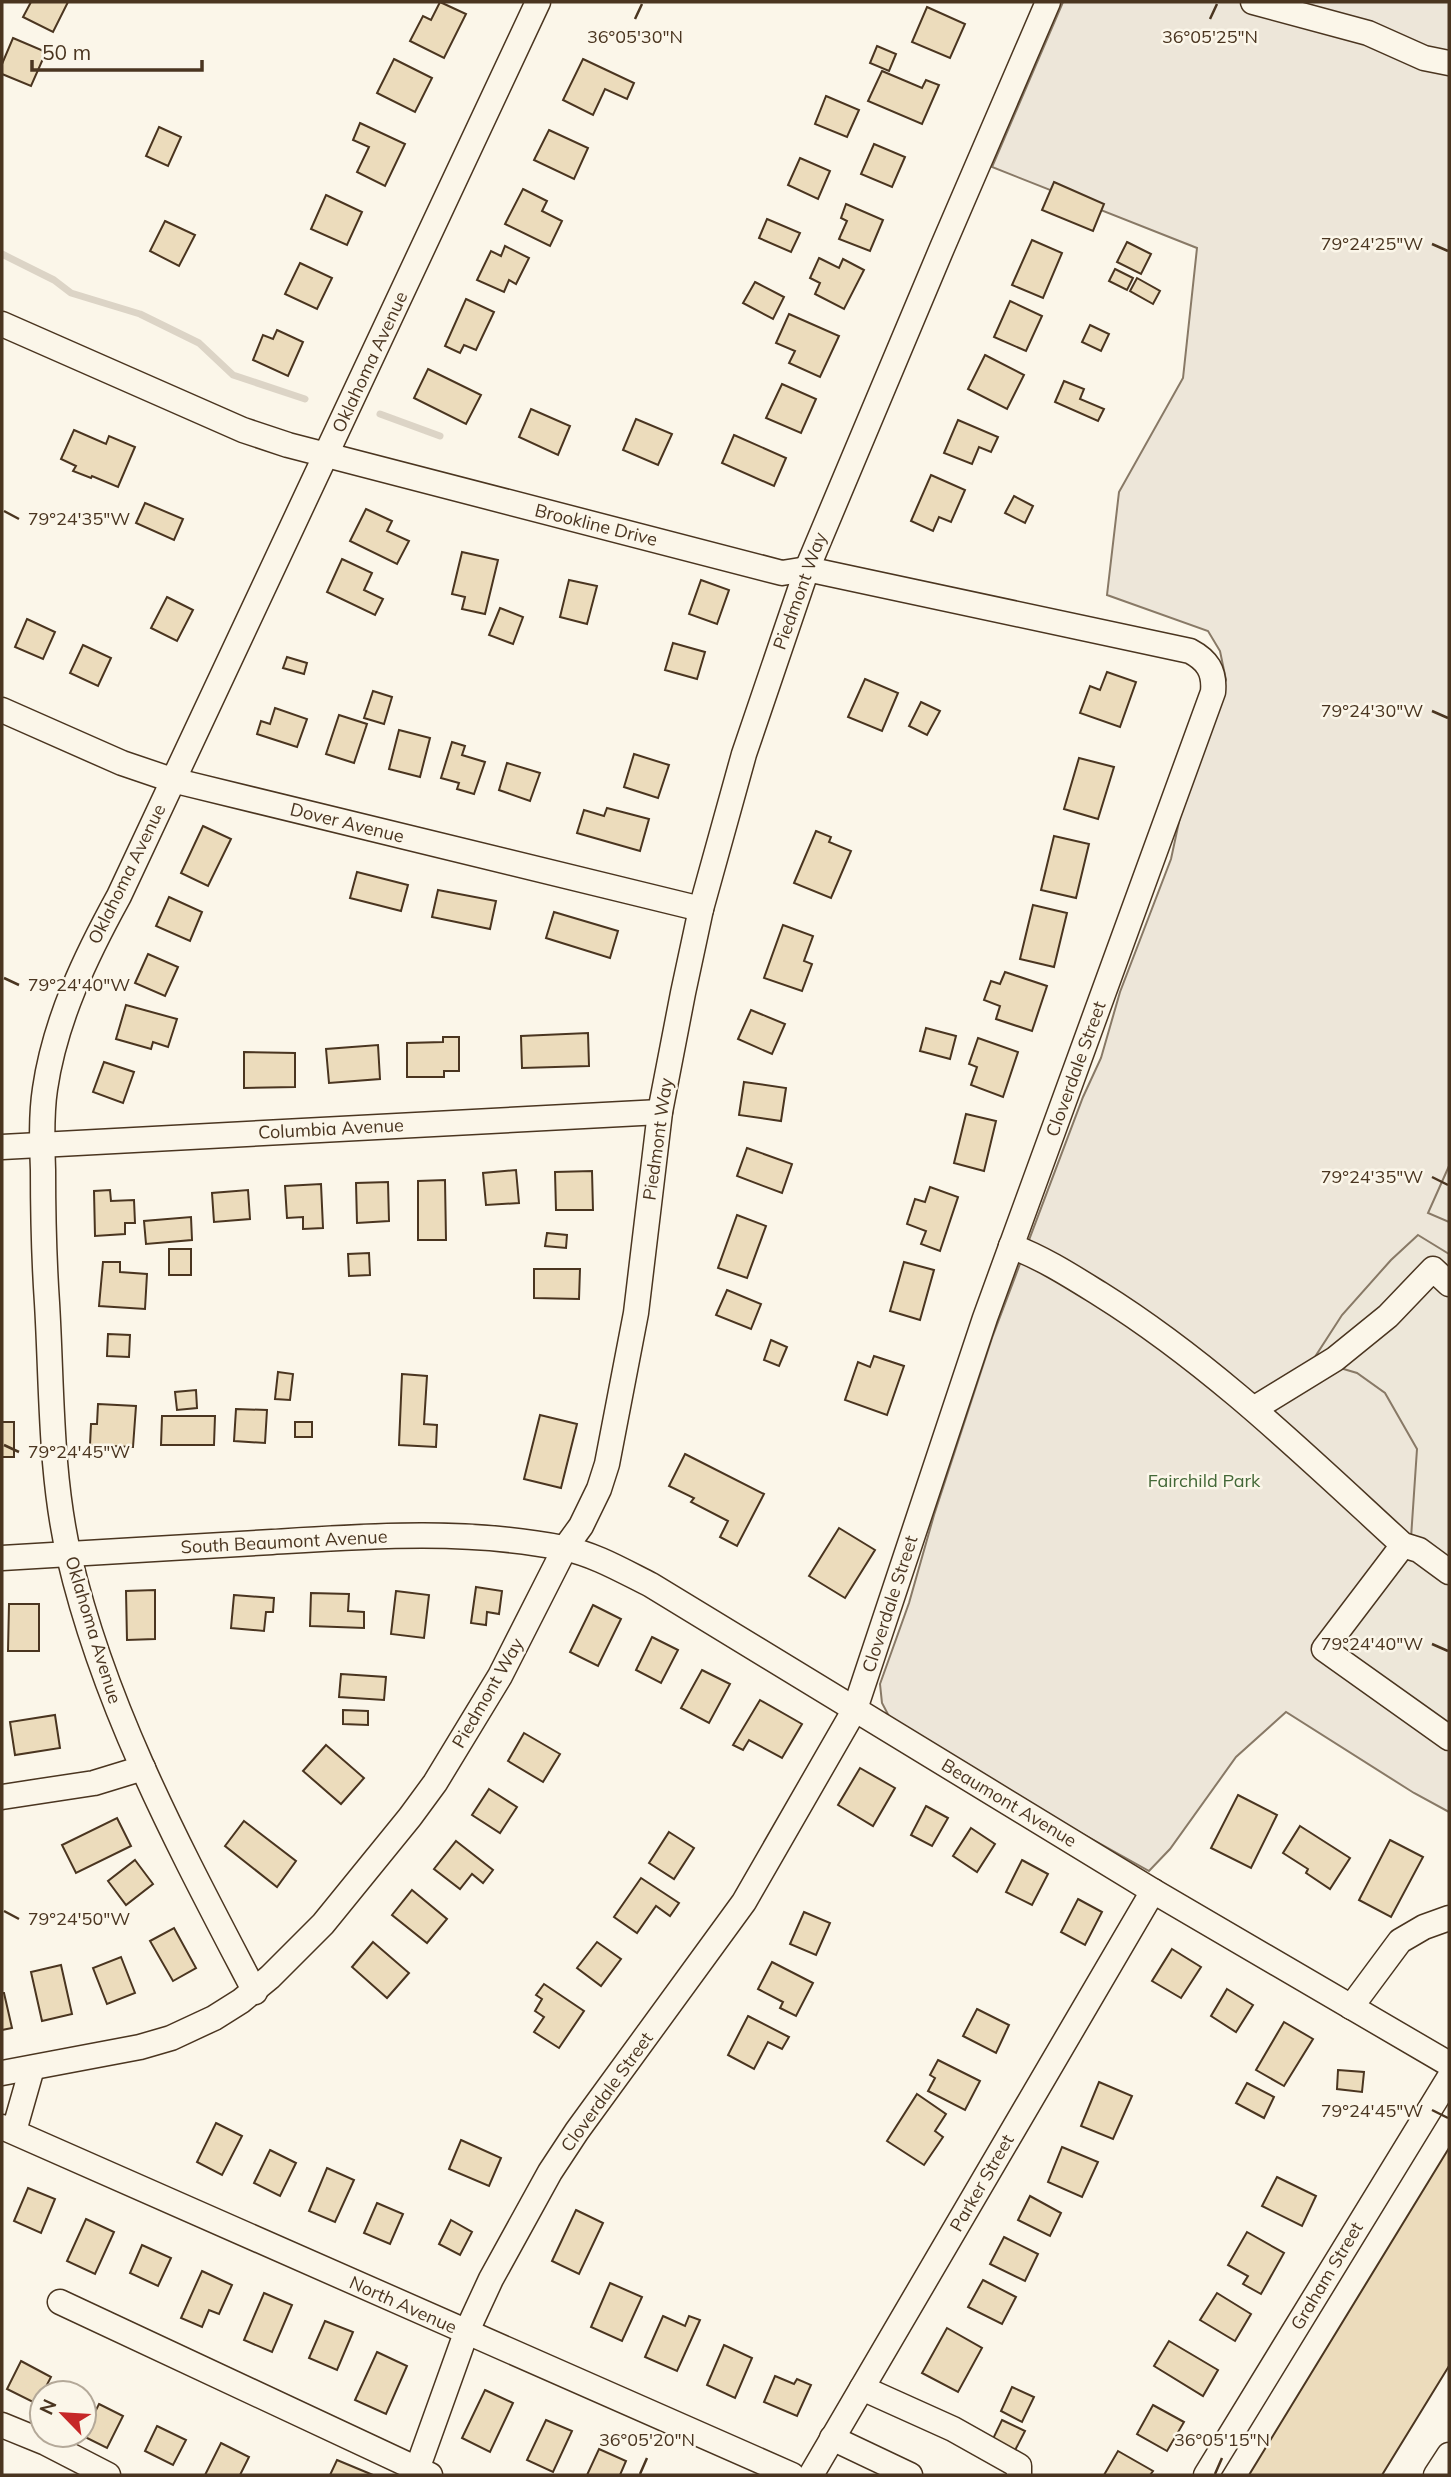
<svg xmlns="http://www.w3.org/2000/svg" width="1451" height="2477" viewBox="0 0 1451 2477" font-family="Mulish,sans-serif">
<rect width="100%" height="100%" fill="#fbf6e9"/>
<path fill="#ede6d9" stroke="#887966" stroke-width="2" d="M1063,2H1449V1812L1414,1793L1286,1712L1236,1757L1170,1849L1149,1871L979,1776L891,1720L882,1703L880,1684L909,1603L934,1515L992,1338L1083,1097L1101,1058L1120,992L1171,859L1188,780L1213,708L1226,680L1220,651L1208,631L1107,595L1119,492L1183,378L1197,248L992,167Z"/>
<g fill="#ede7d9" stroke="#887966" stroke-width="2">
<path d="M1449,1166V1222L1428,1213Z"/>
<path d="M1418,1235L1449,1254V1567L1411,1538L1417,1449L1385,1393L1357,1373L1313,1360L1342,1315L1391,1260Z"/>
<path d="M1403,1545L1449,1583V1739L1327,1640Z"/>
</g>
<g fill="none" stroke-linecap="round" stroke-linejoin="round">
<g stroke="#dcd4c6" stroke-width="7">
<path d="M2,254L54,280L71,293L140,314L199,343L233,375L305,399"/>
<path d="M380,414L440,436"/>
</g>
</g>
<g fill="#ecdcbc" stroke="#4a3520" stroke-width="2">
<path d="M31,2H68L53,32L23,17Z"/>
<path d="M440,2L466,14L444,58L410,41L423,16L431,20Z"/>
<path d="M927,7L965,24L950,58L912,42Z"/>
<path d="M13,38L46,52L31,86L2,74V64Z"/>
<path d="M877,46L896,54L889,71L870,63Z"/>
<path d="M394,59L432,78L415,112L377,93Z"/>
<path d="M583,59L634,83L627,99L605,89L593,115L563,100Z"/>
<path d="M882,71L922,88L926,80L939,85L922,124L868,101Z"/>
<path d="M826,96L859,110L847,137L815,124Z"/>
<path d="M360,123L405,144L385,186L357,172L369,147L353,140Z"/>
<path d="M159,127L181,137L168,166L146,156Z"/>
<path d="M549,130L588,148L574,179L534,160Z"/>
<path d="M874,144L905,157L892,187L861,174Z"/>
<path d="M800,158L830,171L818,199L788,185Z"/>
<path d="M1054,182L1104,204L1093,231L1042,210Z"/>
<path d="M523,189L547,201L542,211L562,221L550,246L505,224Z"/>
<path d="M326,195L362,212L347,245L311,229Z"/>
<path d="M846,204L883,220L870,251L839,239L847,221L841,218Z"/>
<path d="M767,219L800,233L791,252L759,238Z"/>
<path d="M165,221L195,235L179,266L150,251Z"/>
<path d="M1032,240L1062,253L1043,298L1012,285Z"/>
<path d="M1127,242L1151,254L1141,274L1117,262Z"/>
<path d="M505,246L529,258L516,284L509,280L504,292L477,280L491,251L501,256Z"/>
<path d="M819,258L839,268L843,259L864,270L844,309L815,294L820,283L810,278Z"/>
<path d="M300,263L332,278L317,309L285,294Z"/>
<path d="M1115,269L1133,278L1127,290L1109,281Z"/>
<path d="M1137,278L1160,291L1153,304L1130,291Z"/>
<path d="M755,282L784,297L773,319L743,303Z"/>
<path d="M466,299L494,312L476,350L464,345L460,353L445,346Z"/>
<path d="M1010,301L1042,316L1026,351L994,337Z"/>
<path d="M789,314L839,336L820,377L789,363L795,351L776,343Z"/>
<path d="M1090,325L1109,334L1101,351L1082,342Z"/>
<path d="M277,330L303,342L288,376L253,360L263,335L273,339Z"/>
<path d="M985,355L1024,375L1007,409L968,389Z"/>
<path d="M428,369L481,395L466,424L414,398Z"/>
<path d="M1064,381L1084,389L1080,399L1104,409L1098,421L1055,402Z"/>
<path d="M782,384L816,399L801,433L766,418Z"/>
<path d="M531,409L570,426L558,455L519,437Z"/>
<path d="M636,419L672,434L658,465L623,450Z"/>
<path d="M958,420L998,437L991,452L979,447L972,464L944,453Z"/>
<path d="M74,430L106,444L109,436L135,447L118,487L92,476L91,478L73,471L76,466L61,459Z"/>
<path d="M734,435L786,458L774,486L722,463Z"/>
<path d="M931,475L965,490L951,522L939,517L933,531L911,521Z"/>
<path d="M1014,496L1033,506L1025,523L1005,513Z"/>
<path d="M145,503L183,519L174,540L136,523Z"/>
<path d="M366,509L392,521L387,531L409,541L397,564L350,541Z"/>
<path d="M462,552L498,560L485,614L462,609L465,597L452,594Z"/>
<path d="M342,559L372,573L364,590L383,599L375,615L327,592Z"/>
<path d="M569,580L597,586L587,624L560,617Z"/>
<path d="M701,580L729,590L717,624L689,614Z"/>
<path d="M167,597L193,610L177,641L151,628Z"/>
<path d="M500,608L523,617L513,644L489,635Z"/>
<path d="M27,619L55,632L43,659L15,647Z"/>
<path d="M673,643L705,652L697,679L665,670Z"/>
<path d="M83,645L111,658L98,686L70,673Z"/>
<path d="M287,657L307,663L304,674L283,668Z"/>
<path d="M1107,672L1136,682L1120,727L1080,713L1090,686L1100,690Z"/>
<path d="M865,679L898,693L882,731L848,717Z"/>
<path d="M373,691L392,697L384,724L364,718Z"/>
<path d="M921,702L940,711L927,735L909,726Z"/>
<path d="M275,708L307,719L297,747L257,734L261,721L270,724Z"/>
<path d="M339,715L367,724L354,763L326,754Z"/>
<path d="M399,730L430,738L420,777L389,769Z"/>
<path d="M452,742L465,746L462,755L485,762L474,794L457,789L459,783L441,778Z"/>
<path d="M634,754L669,765L658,798L624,787Z"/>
<path d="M1079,758L1114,767L1098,819L1064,809Z"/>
<path d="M507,763L540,773L530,801L499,790Z"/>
<path d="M607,808L649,819L640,851L577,833L584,810L604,816Z"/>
<path d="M203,826L231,839L208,886L181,873Z"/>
<path d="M816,831L831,837L829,842L851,851L831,898L794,883Z"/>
<path d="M1054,836L1089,844L1076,898L1041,890Z"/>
<path d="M357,872L408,885L401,911L350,898Z"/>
<path d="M438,890L496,901L490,929L432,917Z"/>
<path d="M169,897L202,912L190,941L156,926Z"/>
<path d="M1033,905L1067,913L1054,967L1020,959Z"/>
<path d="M554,912L618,931L610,958L546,938Z"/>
<path d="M783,925L813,936L804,961L812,964L802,991L764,978Z"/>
<path d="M148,954L178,967L165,996L135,983Z"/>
<path d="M1005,972L1047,986L1032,1031L996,1019L1000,1006L984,1000L991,981L1000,984Z"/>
<path d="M126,1005L177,1019L168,1047L153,1042L151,1049L116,1039Z"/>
<path d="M751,1010L785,1024L772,1054L738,1039Z"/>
<path d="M926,1028L956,1036L950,1059L920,1051Z"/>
<path d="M588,1033L589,1066L522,1068L521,1036Z"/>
<path d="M443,1037H459V1071H444V1077H407V1043L443,1042Z"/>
<path d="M978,1038L1018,1052L1003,1097L971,1085L977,1067L969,1064Z"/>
<path d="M378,1045L380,1079L329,1083L326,1049Z"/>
<path d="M244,1052L295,1053V1087L244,1088Z"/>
<path d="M104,1062L134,1072L123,1103L93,1092Z"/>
<path d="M744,1082L786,1088L781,1121L739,1115Z"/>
<path d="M966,1114L996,1121L984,1171L954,1163Z"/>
<path d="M747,1148L792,1164L782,1193L737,1176Z"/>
<path d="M516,1170L519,1203L486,1205L483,1173Z"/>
<path d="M592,1171L593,1210H556L555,1172Z"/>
<path d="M445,1180L446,1240H418V1181Z"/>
<path d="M388,1182L389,1221L357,1223L356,1183Z"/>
<path d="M321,1184L323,1228L303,1229V1217L287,1218L285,1186Z"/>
<path d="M930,1187L958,1197L940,1251L921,1244L926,1231L907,1224L915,1199L925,1202Z"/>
<path d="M110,1190L111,1201L134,1200L135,1223H125V1234L95,1236L94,1191Z"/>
<path d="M248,1190L250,1219L214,1222L212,1193Z"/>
<path d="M737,1215L766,1226L747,1278L718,1268Z"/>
<path d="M191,1217L192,1240L146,1244L144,1221Z"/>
<path d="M547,1233L567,1235L566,1248L545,1246Z"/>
<rect x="169" y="1249" width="22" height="26"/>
<path d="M369,1253L370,1275L349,1276L348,1254Z"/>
<path d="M103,1262H120V1272L147,1274L145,1309L99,1306Z"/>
<path d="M904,1262L934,1270L920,1320L890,1311Z"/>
<path d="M534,1269H580L579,1299L534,1298Z"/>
<path d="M727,1290L761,1304L751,1329L716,1315Z"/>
<path d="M108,1334L130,1335L129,1357L107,1356Z"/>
<path d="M771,1340L787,1347L779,1366L764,1360Z"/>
<path d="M874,1356L904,1366L887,1415L845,1400L858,1362L870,1367Z"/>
<path d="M278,1372L293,1374L290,1400L275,1399Z"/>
<path d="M402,1374L427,1376L424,1424L437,1425L436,1447L399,1445Z"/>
<path d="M196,1390L197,1408L177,1410L175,1392Z"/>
<path d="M98,1404L136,1406L133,1447L90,1445L91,1424H97Z"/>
<path d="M236,1409L267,1410L265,1443L234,1441Z"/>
<path d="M540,1415L577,1424L561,1488L524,1479Z"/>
<path d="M162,1416H215L214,1445H161Z"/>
<rect x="2" y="1422" width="12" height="35"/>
<rect x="295" y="1422" width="17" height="15"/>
<path d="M685,1454L764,1494L737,1546L720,1537L728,1521L691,1502L694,1498L669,1486Z"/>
<path d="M839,1528L875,1550L845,1598L809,1576Z"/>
<path d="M476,1587L502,1591L499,1614L487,1612L486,1625L471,1623Z"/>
<path d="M155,1590V1639L127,1640L126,1591Z"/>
<path d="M396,1591L429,1595L424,1638L391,1634Z"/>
<path d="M311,1593L349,1594L348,1611L364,1612V1628L310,1626Z"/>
<path d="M234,1595L274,1598L273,1612H266L264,1631L231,1628Z"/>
<path d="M9,1604H39V1651H8Z"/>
<path d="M593,1605L621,1619L598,1666L570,1652Z"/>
<path d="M652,1637L678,1650L661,1683L636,1670Z"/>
<path d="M702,1670L730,1684L709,1723L681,1708Z"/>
<path d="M341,1674L386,1677L384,1700L339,1697Z"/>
<path d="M760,1700L802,1724L782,1758L749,1740L743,1750L733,1745Z"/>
<path d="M343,1710L368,1711V1725L343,1724Z"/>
<path d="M55,1715L60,1748L15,1755L10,1722Z"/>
<path d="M524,1733L560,1754L543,1782L508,1761Z"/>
<path d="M326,1745L364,1778L341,1804L303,1771Z"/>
<path d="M860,1768L895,1788L873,1826L838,1805Z"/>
<path d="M489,1789L517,1807L500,1833L472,1815Z"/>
<path d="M1238,1795L1277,1815L1251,1868L1211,1848Z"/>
<path d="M926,1806L948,1818L932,1846L911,1835Z"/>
<path d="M117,1818L131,1846L76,1873L62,1845Z"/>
<path d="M244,1821L296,1861L277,1887L225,1846Z"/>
<path d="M1300,1826L1350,1858L1330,1889L1306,1873L1308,1869L1283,1853Z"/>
<path d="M971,1828L995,1844L977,1872L953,1856Z"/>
<path d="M669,1832L694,1848L674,1879L649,1863Z"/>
<path d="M1390,1840L1423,1857L1391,1917L1359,1900Z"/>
<path d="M456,1841L493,1870L483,1883L472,1874L460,1889L434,1869Z"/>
<path d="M135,1860L153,1884L126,1905L108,1881Z"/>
<path d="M1022,1860L1048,1874L1032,1905L1006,1892Z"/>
<path d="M641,1878L679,1903L670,1916L656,1906L637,1933L614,1917Z"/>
<path d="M412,1890L447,1919L427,1943L392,1915Z"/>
<path d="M1078,1899L1102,1912L1085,1945L1061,1932Z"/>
<path d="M804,1912L830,1923L816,1955L790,1944Z"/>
<path d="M174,1928L196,1968L173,1981L150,1941Z"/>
<path d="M373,1942L409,1973L387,1998L352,1967Z"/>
<path d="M597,1942L621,1959L601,1986L577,1968Z"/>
<path d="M1172,1949L1201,1967L1181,1998L1152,1981Z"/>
<path d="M121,1957L135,1993L107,2004L93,1968Z"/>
<path d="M772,1962L813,1983L796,2016L780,2008L783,2002L758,1989Z"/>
<path d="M61,1965L72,2014L42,2021L31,1972Z"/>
<path d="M544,1984L584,2011L559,2048L534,2032L544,2017L535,2011L542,1999L536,1995Z"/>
<path d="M1227,1989L1253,2005L1236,2032L1211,2016Z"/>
<path d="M2,1993H4L12,2028L2,2030Z"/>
<path d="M977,2009L1009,2025L996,2053L963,2036Z"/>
<path d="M748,2016L789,2037L782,2049L768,2042L754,2069L728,2055Z"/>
<path d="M1284,2022L1313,2039L1284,2086L1256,2070Z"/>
<path d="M938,2060L980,2081L965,2110L928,2091L935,2078L930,2075Z"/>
<path d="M1338,2070L1364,2072L1362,2092L1337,2089Z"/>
<path d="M1099,2082L1132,2096L1113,2139L1081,2126Z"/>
<path d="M1247,2083L1274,2097L1264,2118L1236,2103Z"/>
<path d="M917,2094L946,2114L935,2131L943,2137L924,2165L887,2141Z"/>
<path d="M216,2123L242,2136L222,2175L197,2162Z"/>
<path d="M461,2140L501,2158L489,2186L449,2169Z"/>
<path d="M1062,2147L1098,2162L1082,2197L1048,2182Z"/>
<path d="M1449,2148V2366L1382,2475H1249Z"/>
<path d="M270,2150L296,2163L280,2196L254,2183Z"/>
<path d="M327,2168L354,2180L335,2222L309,2211Z"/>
<path d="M1277,2177L1316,2196L1302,2226L1262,2206Z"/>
<path d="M28,2188L55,2199L41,2233L14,2221Z"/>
<path d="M1030,2196L1061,2213L1050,2236L1018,2220Z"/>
<path d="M377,2203L403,2214L390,2244L364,2233Z"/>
<path d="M576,2210L603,2223L579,2274L552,2261Z"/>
<path d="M86,2219L114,2232L95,2274L67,2261Z"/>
<path d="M451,2220L472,2232L460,2255L439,2244Z"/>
<path d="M1247,2232L1284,2253L1261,2294L1243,2284L1248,2276L1228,2265Z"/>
<path d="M1004,2237L1038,2254L1025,2281L990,2264Z"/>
<path d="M142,2245L171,2258L158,2286L130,2273Z"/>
<path d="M202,2271L232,2285L219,2314L209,2310L202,2327L181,2318Z"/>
<path d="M983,2280L1016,2297L1002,2324L968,2307Z"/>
<path d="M610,2283L642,2297L622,2341L591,2327Z"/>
<path d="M264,2293L292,2305L272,2352L244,2340Z"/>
<path d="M1217,2293L1251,2314L1235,2341L1200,2320Z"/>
<path d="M663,2316L685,2326L689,2316L700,2320L677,2371L645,2357Z"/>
<path d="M325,2321L353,2332L337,2370L309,2358Z"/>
<path d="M947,2328L982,2348L958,2392L922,2373Z"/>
<path d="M1169,2341L1218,2370L1203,2396L1154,2366Z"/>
<path d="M724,2345L752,2358L735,2398L707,2385Z"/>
<path d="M377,2352L407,2366L386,2414L355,2400Z"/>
<path d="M21,2361L51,2377L37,2404L7,2389Z"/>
<path d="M775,2376L794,2384L797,2379L811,2385L797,2416L764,2402Z"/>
<path d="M1012,2387L1034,2397L1022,2422L1001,2411Z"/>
<path d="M485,2390L513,2403L490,2452L462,2438Z"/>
<path d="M99,2404L123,2416L107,2448L83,2436Z"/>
<path d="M1153,2405L1184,2422L1167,2451L1137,2434Z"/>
<path d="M546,2420L572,2431L553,2472L527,2460Z"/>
<path d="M1002,2420L1025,2431L1012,2456L990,2445Z"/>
<path d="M157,2426L186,2440L173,2465L145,2451Z"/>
<path d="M221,2443L249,2457L240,2475H205Z"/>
<path d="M599,2449L626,2461L620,2475H587Z"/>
<path d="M1118,2451L1153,2471L1150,2475H1104Z"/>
<path d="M337,2460L373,2475H330Z"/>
</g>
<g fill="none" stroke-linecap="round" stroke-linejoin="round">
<defs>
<g id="minor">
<path d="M1253,2L1368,33L1424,58L1449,63"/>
<path d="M2,324L243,430L288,445L782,573L807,569L1190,651C1207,660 1215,671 1213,692L985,1318L855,1709L744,1902L577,2131L550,2172L491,2279L466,2333L415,2475"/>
<path d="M2,710L122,763L172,780L701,909"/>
<path d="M2,1147L660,1112"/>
<path d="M1011,1246C1043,1258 1071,1276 1100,1294C1212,1364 1306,1456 1403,1545L1419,1550L1449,1572"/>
<path d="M1255,1408L1335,1359L1388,1316L1433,1269L1449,1284"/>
<path d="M1403,1545L1324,1649L1449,1738"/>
<path d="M2,1558C92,1553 182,1547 272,1542C369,1536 467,1529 563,1548C594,1554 623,1571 651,1585L1153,1891L1449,2064"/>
<path d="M2,1797L94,1783L143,1768"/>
<path d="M255,1992C182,1852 105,1711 69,1556C50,1474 52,1387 47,1303C44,1259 43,1214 43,1170C42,1144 41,1115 45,1089C55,1020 86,956 119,896L538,2"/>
<path d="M1351,2007L1400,1941L1424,1927L1449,1918"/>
<path d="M2,2073L140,2047L171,2038L214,2018L241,2001L270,1977L323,1924L410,1817L435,1783L500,1676L565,1548L581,1526L599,1489L607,1464L636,1313L660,1112L683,993L701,909L744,754L807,569L942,248L1048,2"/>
<path d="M2,2127L792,2475"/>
<path d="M14,2131L32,2068"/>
<path d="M60,2302L430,2475"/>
<path d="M862,2388L953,2429L1019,2466V2475"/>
<path d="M2,2425L46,2443L108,2475"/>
<path d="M832,2438L910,2475"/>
<path d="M811,2475L1153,1891"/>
<path d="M1206,2475L1449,2078"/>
<path d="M1436,2475L1449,2455"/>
</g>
</defs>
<use href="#minor" stroke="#4a3520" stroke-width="27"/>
<use href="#minor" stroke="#fbf6e9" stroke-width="24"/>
</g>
<path fill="none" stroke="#4a3520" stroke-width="2.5" d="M635,19L642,4M1210,19L1217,4M1432,244L1448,251M4,511L19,519M1432,711L1448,718M4,978L19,985M1432,1177L1448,1185M4,1445L19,1452M1432,1644L1448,1651M4,1911L19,1919M1432,2110L1448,2118M640,2474L647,2458M1215,2474L1222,2458"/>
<g text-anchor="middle" stroke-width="5" stroke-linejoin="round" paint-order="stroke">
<g font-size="18" fill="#4a3520" stroke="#fbf6e9">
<text transform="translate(370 362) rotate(-65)" y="6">Oklahoma Avenue</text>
<text transform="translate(596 525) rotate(14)" y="6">Brookline Drive</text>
<text transform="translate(800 591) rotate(-70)" y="6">Piedmont Way</text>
<text transform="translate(347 823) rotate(14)" y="6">Dover Avenue</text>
<text transform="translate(127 874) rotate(-64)" y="6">Oklahoma Avenue</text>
<text transform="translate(1076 1069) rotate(-70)" y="6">Cloverdale Street</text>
<text transform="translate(331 1129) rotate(-3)" y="6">Columbia Avenue</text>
<text transform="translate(658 1139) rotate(-82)" y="6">Piedmont Way</text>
<text transform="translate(284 1542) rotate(-3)" y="6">South Beaumont Avenue</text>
<text transform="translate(890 1604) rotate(-72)" y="6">Cloverdale Street</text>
<text transform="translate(93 1630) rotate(73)" y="6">Oklahoma Avenue</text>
<text transform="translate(488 1693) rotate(-60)" y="6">Piedmont Way</text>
<text transform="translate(1009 1803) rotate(31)" y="6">Beaumont Avenue</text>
<text transform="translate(607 2092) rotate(-54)" y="6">Cloverdale Street</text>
<text transform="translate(982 2183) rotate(-60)" y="6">Parker Street</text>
<text transform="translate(1327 2276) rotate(-59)" y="6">Graham Street</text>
<text transform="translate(403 2305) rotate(24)" y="6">North Avenue</text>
</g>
<g font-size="18" fill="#436837" stroke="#fbf6e9">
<text x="1204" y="1487">Fairchild Park</text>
</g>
</g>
<g font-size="18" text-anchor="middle" fill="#4a3520" stroke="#fbf6e9" stroke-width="5" stroke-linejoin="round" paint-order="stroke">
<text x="635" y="43">36°05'30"N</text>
<text x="1210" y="43">36°05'25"N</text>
<text x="1372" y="250">79°24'25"W</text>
<text x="79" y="525">79°24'35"W</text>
<text x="1372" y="717">79°24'30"W</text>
<text x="79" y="991">79°24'40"W</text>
<text x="1372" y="1183">79°24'35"W</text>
<text x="79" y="1458">79°24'45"W</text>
<text x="1372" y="1650">79°24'40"W</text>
<text x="79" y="1925">79°24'50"W</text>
<text x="1372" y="2117">79°24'45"W</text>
<text x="647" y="2446">36°05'20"N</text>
<text x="1222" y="2446">36°05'15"N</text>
</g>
<rect width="1451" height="2477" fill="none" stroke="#4a3520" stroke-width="7"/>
<g transform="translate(63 2414) rotate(295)"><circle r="33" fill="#fbf6e9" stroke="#b4a999" stroke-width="2"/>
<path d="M0-5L12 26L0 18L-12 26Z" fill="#c62828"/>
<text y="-10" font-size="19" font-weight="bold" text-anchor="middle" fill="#4a3520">N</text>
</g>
<path d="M32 60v10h170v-10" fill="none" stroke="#4a3520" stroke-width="3.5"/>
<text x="42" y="60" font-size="21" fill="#4a3520" stroke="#fbf6e9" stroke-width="5" paint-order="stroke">50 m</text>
</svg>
